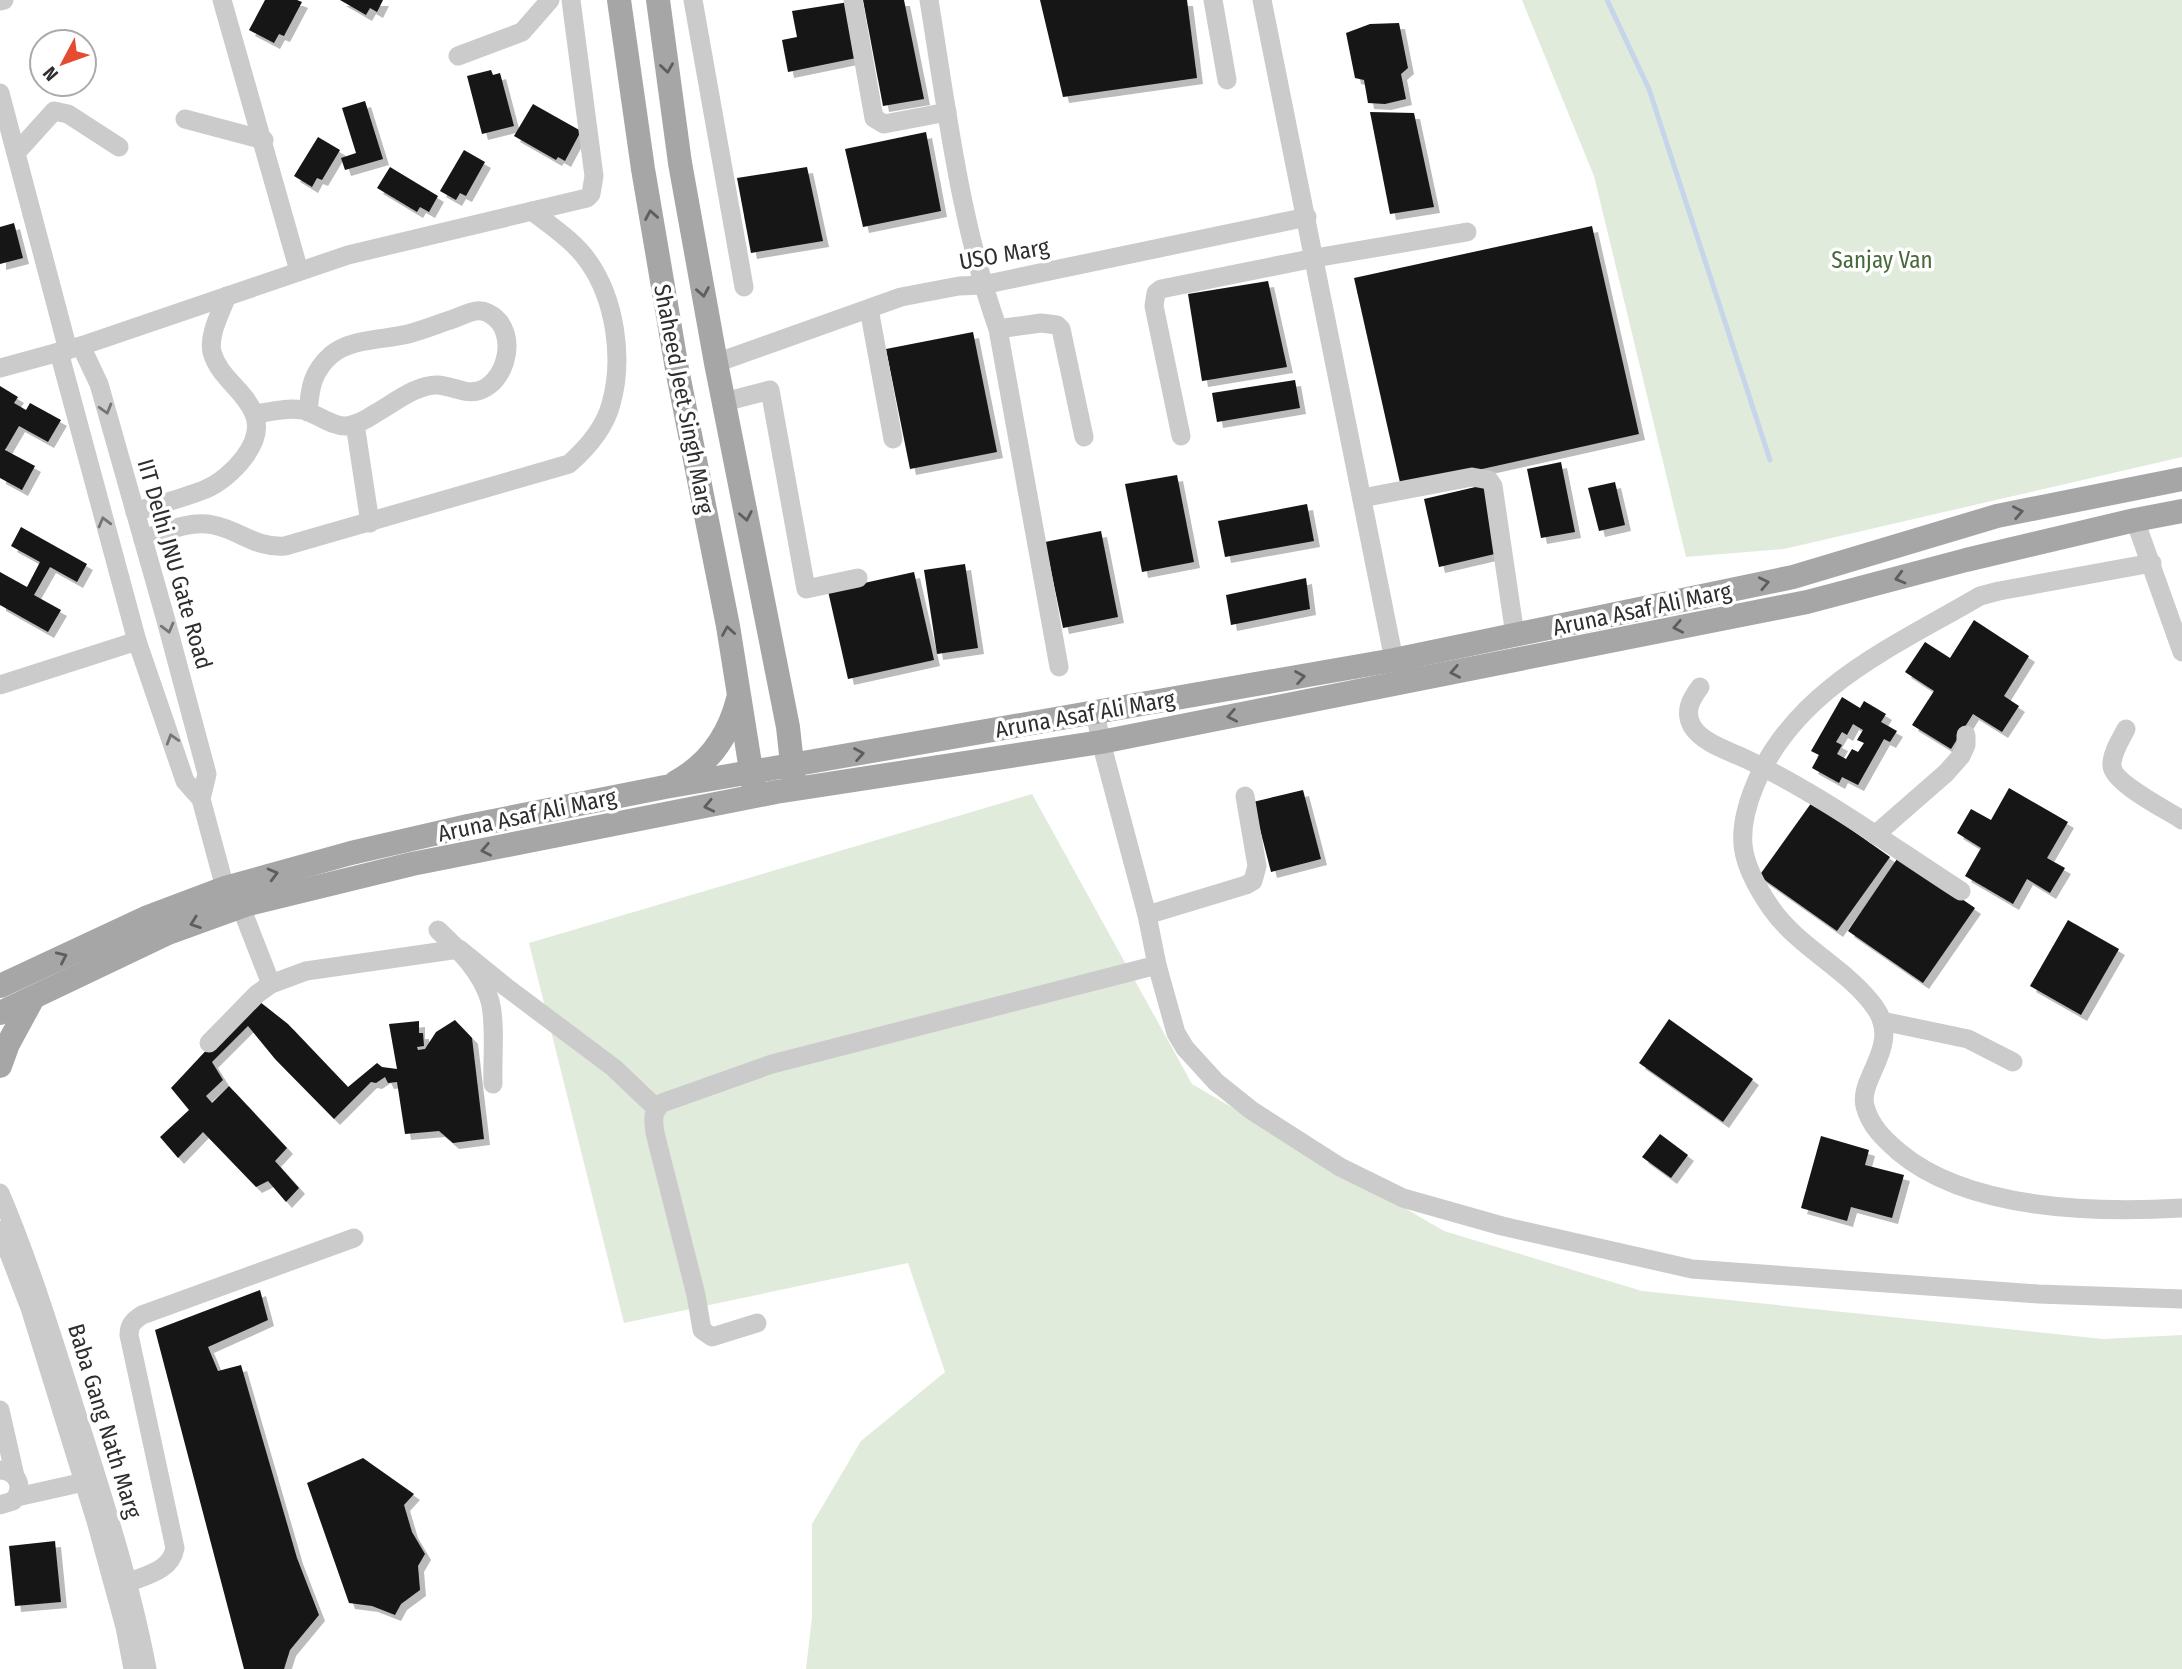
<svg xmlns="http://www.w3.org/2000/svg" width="2182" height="1669" viewBox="0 0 2182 1669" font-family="'Fira Sans Condensed',sans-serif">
<defs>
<filter id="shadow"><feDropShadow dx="6" dy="6" stdDeviation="0" flood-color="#0004"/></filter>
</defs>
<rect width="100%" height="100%" fill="#fff"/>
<g fill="#e0ebdb">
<path d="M1522,0H2182V457L1784,549L1686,557L1594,176Z"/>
<path d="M1032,794L1192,1084L1444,1231L1642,1291L2103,1339L2182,1335V1669H806L812,1617V1524L861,1441L945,1372L908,1263L624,1323L529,943Z"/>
</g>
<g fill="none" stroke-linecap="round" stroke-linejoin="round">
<path stroke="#c7d5eb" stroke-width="5" d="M1607,0L1649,89L1770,460"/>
</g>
<g fill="#151515" fill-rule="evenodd" filter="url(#shadow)">
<path d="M265,0H297L302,2L284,36L279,34L274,43L249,30Z"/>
<path d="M340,0H383L377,12L370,8L366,15Z"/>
<path d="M863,0H904L924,99L883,106Z"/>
<path d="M1040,0H1187L1197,78L1063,97Z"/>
<path d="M849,2L861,57L788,72L782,40L797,37L792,11Z"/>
<path d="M1399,23L1408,68L1401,74L1406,99L1385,104L1368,103L1364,80L1355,78L1346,33L1370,24Z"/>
<path d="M491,70L493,75L500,73L514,126L482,134L467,76Z"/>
<path d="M365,101L383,159L345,170L341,158L356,153L342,108Z"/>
<path d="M533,104L581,131L565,161L558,157L556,160L514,136Z"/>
<path d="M1370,112L1414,113L1434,207L1390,214Z"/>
<path d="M926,132L941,211L863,227L845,149Z"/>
<path d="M318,137L340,150L322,180L317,178L312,187L294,176Z"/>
<path d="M464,150L485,162L466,196L460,193L456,200L440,191Z"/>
<path d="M390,167L438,196L429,212L420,207L417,212L377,188Z"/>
<path d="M807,167L823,241L751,253L737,178Z"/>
<path d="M14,223L23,258L0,264V227Z"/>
<path d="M1592,226L1639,434L1401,487L1354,278Z"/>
<path d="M1268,281L1287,367L1202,381L1188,294Z"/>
<path d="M973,332L997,452L910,469L886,349Z"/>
<path d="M1295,380L1300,408L1217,422L1212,393Z"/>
<path d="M0,386L18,397L14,403L26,410L30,403L61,420L48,442L19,426L5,450L35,466L22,490L0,478Z"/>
<path d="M1561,462L1575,532L1541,538L1527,469Z"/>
<path d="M1177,475L1194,562L1142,572L1125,484Z"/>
<path d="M1615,482L1625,525L1599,531L1588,488Z"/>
<path d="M1484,485L1499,553L1439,567L1424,499Z"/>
<path d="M1307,504L1314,541L1225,557L1218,521Z"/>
<path d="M21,527L87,564L77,582L50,567L34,595L61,610L48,632L0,605V572L27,587L40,562L11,546Z"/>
<path d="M1101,531L1118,617L1063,628L1045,542Z"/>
<path d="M965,564L978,648L937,654L924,570Z"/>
<path d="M914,572L934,660L848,679L828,591Z"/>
<path d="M1306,578L1310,609L1231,625L1226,595Z"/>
<path d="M1974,620L2029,656L2004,696L2019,706L2002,732L1973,714L1951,749L1912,725L1934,691L1905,672L1925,642L1950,658Z"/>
<path d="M1842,697L1860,708L1864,701L1886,714L1881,722L1897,731L1890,742L1884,739L1858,785L1842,777L1839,783L1812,768L1819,755L1811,751ZM1853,724L1863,730L1857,740L1864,743L1858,752L1852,749L1846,759L1837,754L1842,745L1836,742L1842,732L1847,735Z"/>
<path d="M2009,788L2068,822L2047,858L2065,868L2050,893L2027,879L2013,904L1965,876L1981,848L1957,833L1971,809L1991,820Z"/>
<path d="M1303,790L1321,859L1271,872L1253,802Z"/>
<path d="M1812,802L1890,857L1837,931L1759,876Z"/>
<path d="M1899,856L1975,908L1923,983L1848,931Z"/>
<path d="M2068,920L2119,949L2081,1015L2030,986Z"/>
<path d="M255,998L288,1024L348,1087L377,1063L382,1067L397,1069L389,1024L419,1021V1033H423L424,1046L417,1047L418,1050L425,1049L436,1032L455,1020L472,1038L484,1139L453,1143L439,1131L405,1134L397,1082L388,1083L385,1077L376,1083L371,1082L334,1119L275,1059L248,1026L212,1062L223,1080L206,1096L212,1103L229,1086L287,1148L275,1161L299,1188L286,1202L268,1181L256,1187L203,1132L178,1158L160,1137L189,1110L171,1088Z"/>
<path d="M1669,1019L1753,1079L1723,1122L1639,1063Z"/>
<path d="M1660,1134L1688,1155L1671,1178L1642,1157Z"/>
<path d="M1821,1136L1869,1150L1865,1165L1904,1175L1892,1218L1851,1207L1847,1221L1801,1208Z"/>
<path d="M260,1290L268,1320L208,1347L218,1371L241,1365L297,1558L319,1615L290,1650L284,1669H244L155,1330Z"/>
<path d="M363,1458L414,1494L404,1505L412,1532L425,1554L418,1566L420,1590L401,1604L395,1615L372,1606L349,1603L307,1483Z"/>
<path d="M55,1541L61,1602L15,1606L9,1546Z"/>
</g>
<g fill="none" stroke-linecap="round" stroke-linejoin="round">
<g stroke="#cbcbcb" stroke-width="19">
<path d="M222,0L299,271"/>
<path d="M693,0L744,287"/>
<path d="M853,0L874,118L884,124L947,112"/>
<path d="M929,0C947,111 960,223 998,329L1059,667"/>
<path d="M1213,0L1227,80"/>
<path d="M1262,0L1394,660"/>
<path d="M0,1L4,0"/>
<path d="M458,56L522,32L550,0"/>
<path d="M0,93L68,350"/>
<path d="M185,119L264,140"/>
<path d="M16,153L54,111L68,114L119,147"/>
<path d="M869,309L893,439"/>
<path d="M998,329L1041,323L1057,325L1061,329L1084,437"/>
<path d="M81,346L99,384L165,617L207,774L201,799"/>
<path d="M59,352L137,641L185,781L201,799L225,888"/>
<path d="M716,363L901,297L959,286L983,285L1307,217"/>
<path d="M0,368L81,346L348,255L587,198L591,194L594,176L571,0"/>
<path d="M724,402L770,390L806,589L858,578"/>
<path d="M255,414C270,412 287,407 302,410C317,413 331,427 347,426C357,425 367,419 376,413C394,403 417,384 438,385C447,386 456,389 464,391C503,400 525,331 488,313C476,307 465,315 453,319C438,324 423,330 408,334C384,340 351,338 331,355C312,372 310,388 308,412"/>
<path d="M355,424L370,523"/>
<path d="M1181,436L1154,306L1156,293L1161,289L1315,258L1467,232"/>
<path d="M1362,498L1472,477L1489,480L1493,486L1515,635"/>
<path d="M135,512C159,504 184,498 206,489C231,478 266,442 254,414C245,390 219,378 212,352C208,335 221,312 227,296"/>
<path d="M2135,520L2182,652"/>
<path d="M143,539C165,532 189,520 213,525C240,530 254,548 285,546L569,464C586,449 605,427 611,404C624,358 615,299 588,261C574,241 551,226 532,211"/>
<path d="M2152,563L1999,591L1980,596C1895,646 1795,688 1755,785C1734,836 1740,863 1771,908C1799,948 1846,968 1874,1006C1903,1045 1858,1077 1865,1106C1870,1126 1884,1139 1899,1152C1968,1210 2095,1213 2182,1208"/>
<path d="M0,685L137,641"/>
<path d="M1700,687C1691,699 1684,711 1692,726C1702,743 1729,751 1746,759C1822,795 1891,846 1961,891"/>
<path d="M1095,712L1101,742L1147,915L1157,965L1176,1033L1185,1048L1216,1082L1251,1110L1340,1167L1403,1198L1502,1226L1692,1269L2038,1294L2182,1299"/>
<path d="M2126,729C2121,739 2111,754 2112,766C2113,783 2167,810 2182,820"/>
<path d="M1875,835L1946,773L1961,756L1966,745V735"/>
<path d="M241,907L271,984"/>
<path d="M1147,915L1246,885L1253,881L1257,866L1245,796"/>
<path d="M438,930C458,949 482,972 490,1001C496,1024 492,1059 493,1084"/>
<path d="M1882,1021L1968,1039L2013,1062"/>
<path d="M209,1043L257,994L271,984L306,971L459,949L506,987L614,1068L656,1108"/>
<path d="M0,1193C31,1266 54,1342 78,1418C104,1501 131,1584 147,1669"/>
<path d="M0,1230L30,1308L96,1521L125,1627L133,1669"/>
<path d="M757,1323L712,1337L702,1330L696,1295L655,1133C653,1120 652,1112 662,1103L772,1064L1157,965"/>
<path d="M0,1410L15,1476"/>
<path d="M0,1470C18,1471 25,1488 13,1501L0,1505"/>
<path d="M17,1497L84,1482"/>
<path d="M127,1583C146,1575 171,1571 175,1548L129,1335C129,1325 133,1321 142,1315L354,1238"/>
</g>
<g stroke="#a6a6a6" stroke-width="24">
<path d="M619,0L643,169L677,369L728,626L754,789"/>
<path d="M658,0L680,163L716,363L788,727L794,782"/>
<path d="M676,782C709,764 729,735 738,699"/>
<path d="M0,986L148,917L225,888L351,853L468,826L665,787L1394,660L1793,577L1997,516L2182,479"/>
<path d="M0,1013L168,933L248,904L412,864L776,792L1101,742L1807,602L1966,560L2135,520L2182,511"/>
<path d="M0,1066L8,1044L33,998"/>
</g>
</g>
<defs><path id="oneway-chevron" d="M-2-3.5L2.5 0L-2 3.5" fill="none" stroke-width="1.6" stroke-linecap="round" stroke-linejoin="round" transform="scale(1.75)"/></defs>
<g stroke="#5e5e5e">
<use href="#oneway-chevron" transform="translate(667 68) rotate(82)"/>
<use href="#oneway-chevron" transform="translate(651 215) rotate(-100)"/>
<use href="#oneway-chevron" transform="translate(703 292) rotate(80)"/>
<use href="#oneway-chevron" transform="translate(2018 512) rotate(-11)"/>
<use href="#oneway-chevron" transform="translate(746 516) rotate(79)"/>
<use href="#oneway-chevron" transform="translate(1900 578) rotate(165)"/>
<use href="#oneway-chevron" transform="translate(1764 583) rotate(-12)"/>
<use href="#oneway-chevron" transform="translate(1678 627) rotate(169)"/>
<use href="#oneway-chevron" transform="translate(728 631) rotate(-99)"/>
<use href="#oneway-chevron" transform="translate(1455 672) rotate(169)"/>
<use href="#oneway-chevron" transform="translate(1300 677) rotate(-10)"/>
<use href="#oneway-chevron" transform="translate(1232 716) rotate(169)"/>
<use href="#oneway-chevron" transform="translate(859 754) rotate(-10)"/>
<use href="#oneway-chevron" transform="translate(709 806) rotate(168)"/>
<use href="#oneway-chevron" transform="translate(486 850) rotate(169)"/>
<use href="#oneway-chevron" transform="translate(273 874) rotate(-15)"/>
<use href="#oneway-chevron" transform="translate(195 923) rotate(160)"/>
<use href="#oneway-chevron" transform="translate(62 957) rotate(-25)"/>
</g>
<g stroke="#757575">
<use href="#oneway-chevron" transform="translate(106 409) rotate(74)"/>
<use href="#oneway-chevron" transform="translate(104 522) rotate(-105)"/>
<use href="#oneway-chevron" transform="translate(168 628) rotate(75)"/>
<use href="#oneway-chevron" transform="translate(172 739) rotate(-107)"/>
</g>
<g text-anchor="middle" stroke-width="7" stroke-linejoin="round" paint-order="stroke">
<g font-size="23" fill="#2e2e2e" stroke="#fff">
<text transform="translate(1004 254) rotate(-10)" y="8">USO Marg</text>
<text transform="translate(684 399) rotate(79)" y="8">Shaheed Jeet Singh Marg</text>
<text transform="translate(175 564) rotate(74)" y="8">IIT Delhi JNU Gate Road</text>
<text transform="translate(1642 609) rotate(-12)" y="8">Aruna Asaf Ali Marg</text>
<text transform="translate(1085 714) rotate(-10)" y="8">Aruna Asaf Ali Marg</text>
<text transform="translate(527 815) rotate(-12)" y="8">Aruna Asaf Ali Marg</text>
<text transform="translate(105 1421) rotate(73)" y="8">Baba Gang Nath Marg</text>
</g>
<g font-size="23" fill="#47693b" stroke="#fff">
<text x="1882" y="268">Sanjay Van</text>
</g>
</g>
<g transform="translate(63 63) rotate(229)"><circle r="33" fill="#ffffff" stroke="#ababab" stroke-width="2"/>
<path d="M0-5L12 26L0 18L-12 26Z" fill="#e44b30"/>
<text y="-10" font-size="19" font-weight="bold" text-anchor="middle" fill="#2e2e2e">N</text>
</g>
</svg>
